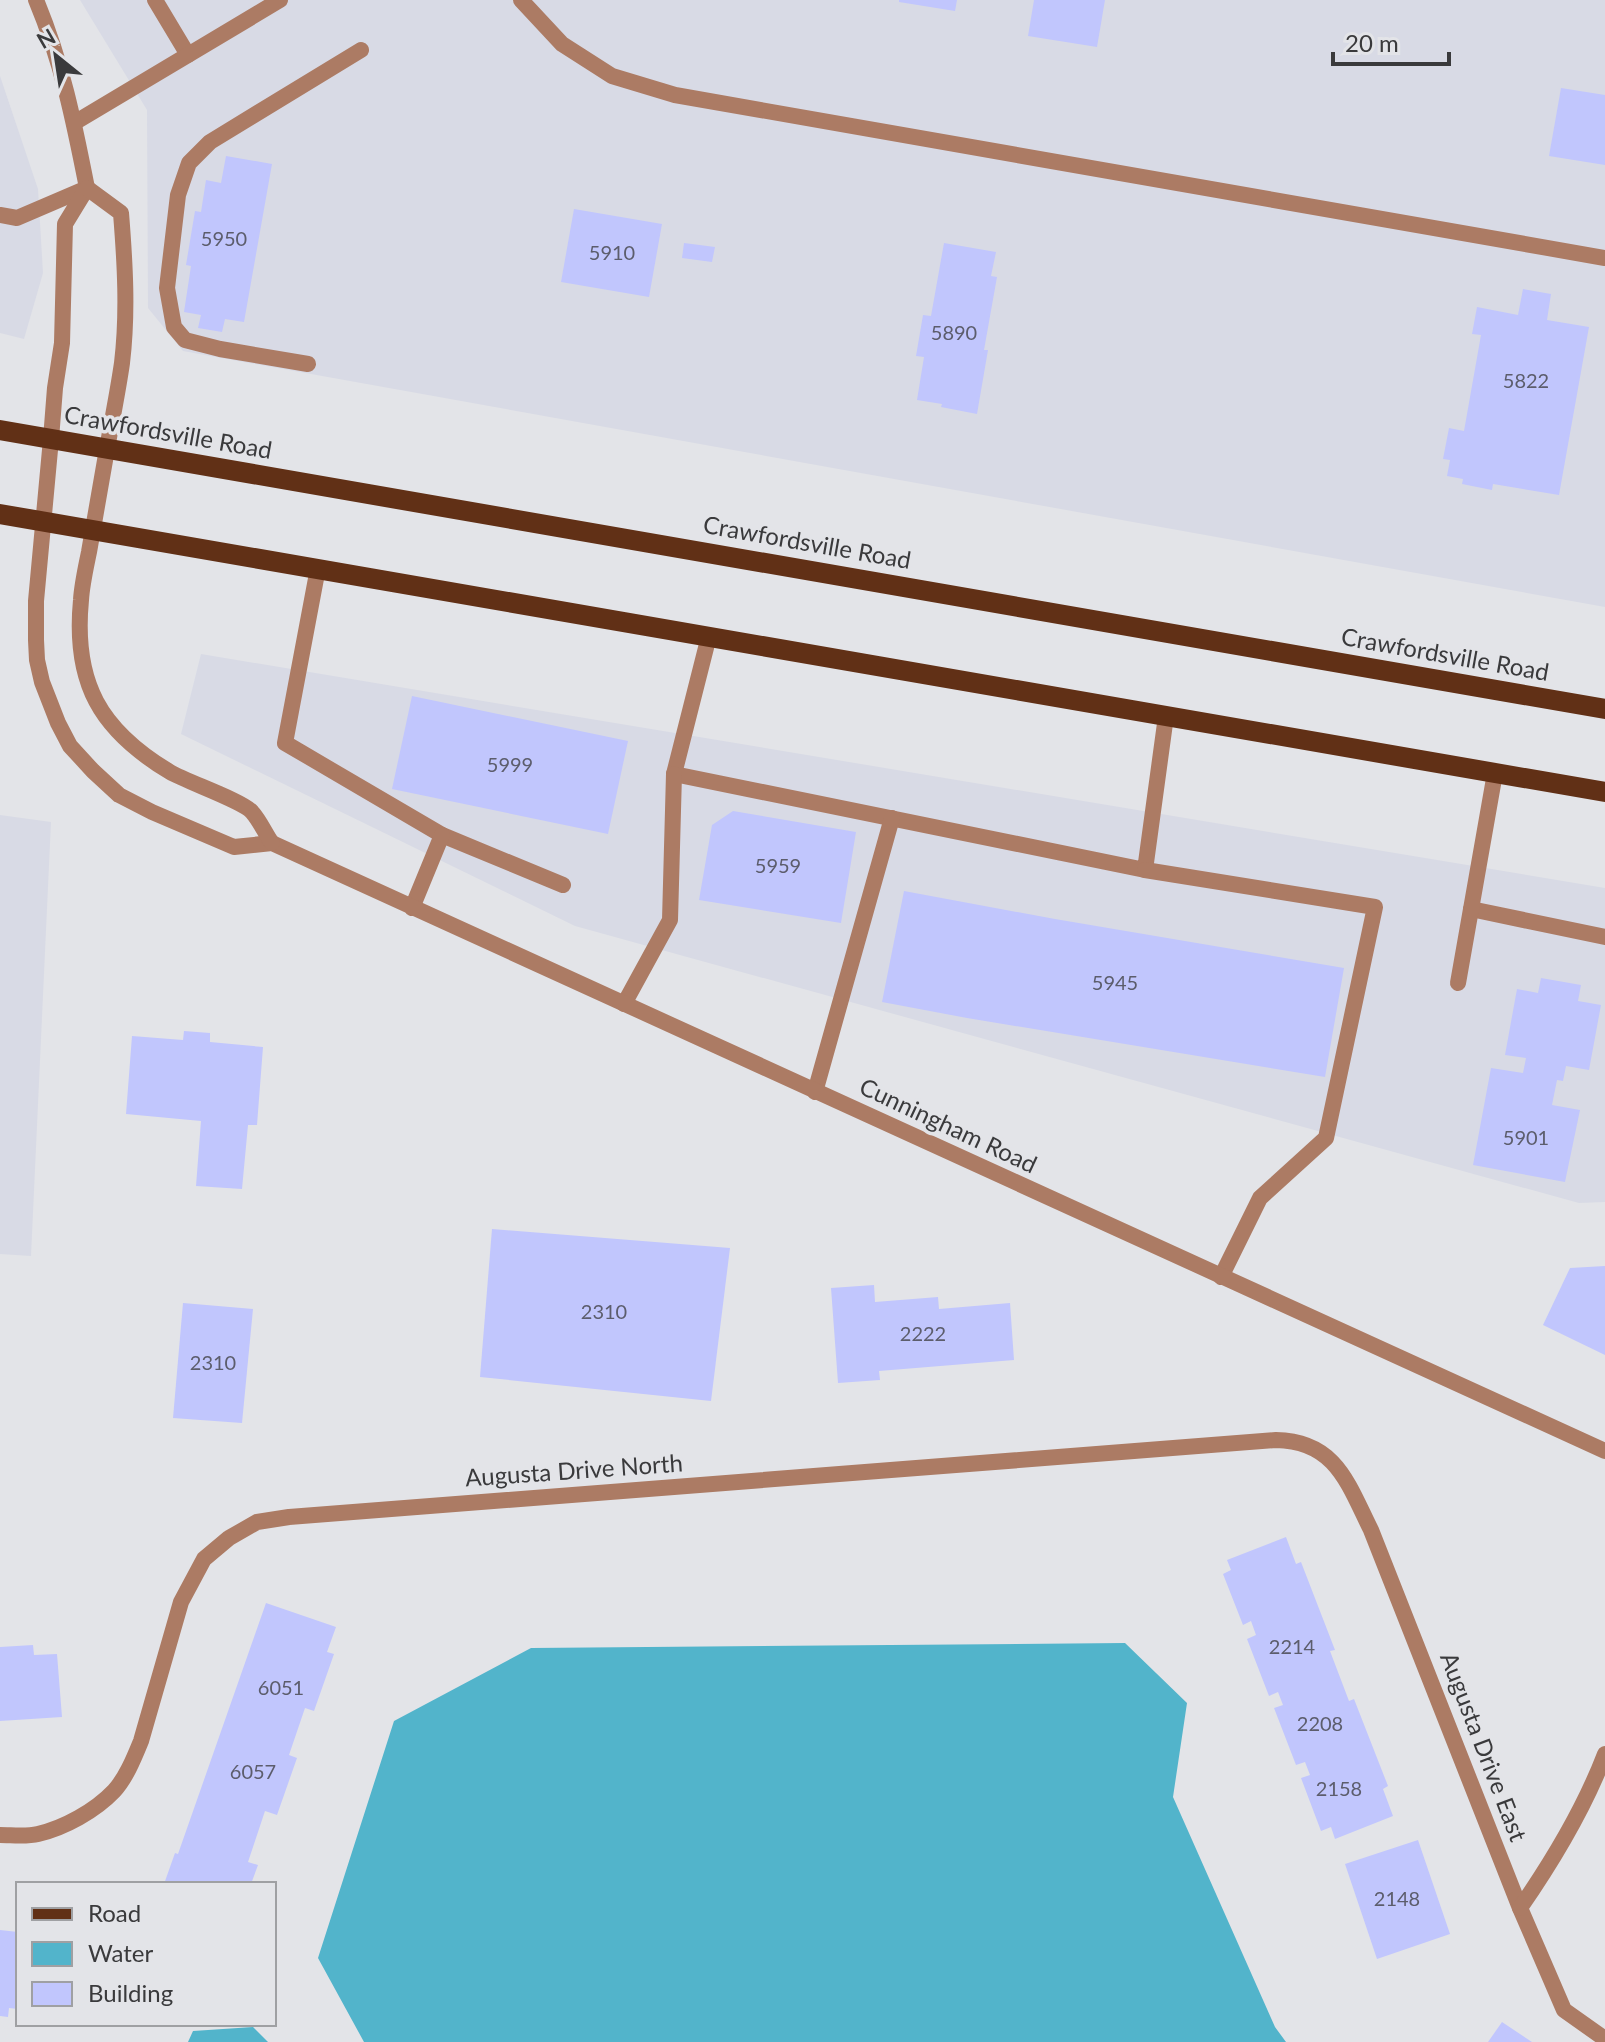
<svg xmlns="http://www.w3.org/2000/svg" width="1605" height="2042" viewBox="0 0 1605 2042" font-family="Lato,sans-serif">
<rect width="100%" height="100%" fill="#e3e4e8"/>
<g fill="#d8dae5">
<path d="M80,0H1605V607L183,351L148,308L147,110Z"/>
<path d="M0,76L38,189L43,273L24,339L0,333Z"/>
<path d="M201,654L1605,888V1202L1579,1203L575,926L181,734Z"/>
<path d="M0,815L51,822L31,1256L0,1254Z"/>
</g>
<g fill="#52b4cb">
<path d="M1125,1643L1187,1703L1173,1797L1275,2027L1286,2042H364L318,1958L394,1721L531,1648Z"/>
<path d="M253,2027L268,2042H188L193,2031Z"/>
</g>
<g fill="#c1c6fd">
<path d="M899,0H957L955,11L899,2Z"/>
<path d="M1034,0H1105L1097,47L1028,36Z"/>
<path d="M1561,88L1605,95V165L1549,156Z"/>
<path d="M226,156L272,164L244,322L225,319L222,332L198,328L201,315L184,312L191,266L186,265L195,211L201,212L206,180L221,183Z"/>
<path d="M574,209L662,224L649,297L561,282Z"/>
<path d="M684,243L715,247L712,262L682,258Z"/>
<path d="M944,243L996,252L991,276L997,277L984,350H988L977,414L941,407L942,404L917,400L924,357L916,356L923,315L931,316Z"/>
<path d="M1523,289L1551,294L1547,320L1589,327L1559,495L1493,484L1492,490L1462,484L1463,479L1447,476L1450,460L1443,459L1449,428L1464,431L1481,335L1472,334L1477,307L1518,315Z"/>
<path d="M412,696L628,741L608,834L392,789Z"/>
<path d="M733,811L856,832L841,923L699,900L712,825Z"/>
<path d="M904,891L1055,919L1344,968L1325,1077L967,1018L882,1002Z"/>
<path d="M1541,978L1581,985L1578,1001L1601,1005L1589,1070L1566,1066L1563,1081L1557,1080L1552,1105L1580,1110L1565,1182L1473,1165L1491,1068L1523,1073L1526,1058L1505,1055L1517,989L1538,993Z"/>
<path d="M184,1031L210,1033V1042L263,1047L257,1125H248L242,1189L196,1186L201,1121L126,1114L132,1036L183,1040Z"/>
<path d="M492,1229L730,1248L711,1401L480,1377Z"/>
<path d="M1605,1266V1355L1543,1325L1570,1268Z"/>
<path d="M874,1285L875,1302L938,1297L939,1309L1010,1303L1014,1360L879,1371L880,1380L838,1383L831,1288Z"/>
<path d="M183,1303L253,1309L242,1423L173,1418Z"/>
<path d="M1286,1537L1296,1564L1301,1562L1335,1650L1330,1651L1349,1701L1354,1699L1388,1786L1383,1789L1393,1816L1335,1839L1331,1827L1321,1831L1301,1778L1310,1775L1305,1762L1296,1765L1274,1708L1283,1705L1278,1692L1269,1696L1247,1639L1256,1635L1251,1621L1243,1625L1223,1574L1231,1570L1227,1560Z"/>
<path d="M266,1603L336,1627L327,1652L334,1654L314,1711L305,1708L289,1755L297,1758L277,1815L265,1811L248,1862L258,1865L251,1884H164L175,1853L178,1854Z"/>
<path d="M33,1645L34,1655L57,1654L62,1717L0,1721V1647Z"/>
<path d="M1418,1840L1450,1934L1377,1959L1345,1864Z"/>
<path d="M0,1930L18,1932V2009L9,2008L8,2017L0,2016Z"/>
<path d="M1502,2022L1532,2042H1488Z"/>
</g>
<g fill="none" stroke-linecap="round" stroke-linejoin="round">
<g stroke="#ac7b64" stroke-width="16">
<path d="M155,0L188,55"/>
<path d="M521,0L562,44L612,76L675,95L1605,258"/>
<path d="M74,123L280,0"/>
<path d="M0,215L17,218L87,188"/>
<path d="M308,364L220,349L185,340L174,327L167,288L178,195L189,163L210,142L361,50"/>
<path d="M318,568L285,743L442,835L563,885"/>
<path d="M709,636L674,774L1145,870L1166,716"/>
<path d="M1145,870L1375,907L1326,1138L1260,1198L1221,1277"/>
<path d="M412,908L442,835"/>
<path d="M1471,909L1605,937"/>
<path d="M1458,983L1495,773"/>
<path d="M624,1004L670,920L674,774"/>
<path d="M815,1092L892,818"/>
</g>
<g stroke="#ac7b64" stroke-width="16">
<path d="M36,0C62,62 74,122 87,188L65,224L62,343L55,388L51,439"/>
<path d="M87,188L121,213C125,263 128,313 122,363C118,391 112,420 107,449"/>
<path d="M0,1835C12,1835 26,1837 38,1834C64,1828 95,1811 114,1791C126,1778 134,1758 141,1741L181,1602L204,1559L229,1538L257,1522L289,1517L1276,1440C1336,1441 1348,1484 1371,1530L1520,1908L1564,2010L1605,2039"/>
<path d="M1520,1908C1554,1859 1584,1809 1605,1754"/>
</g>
<g stroke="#ac7b64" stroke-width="16">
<path d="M51,439L36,601V640L37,660L42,682L58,723L70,746L93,771L119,795L152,812L234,847L272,843L1605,1451"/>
<path d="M107,449C101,483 95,517 89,552C86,567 82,584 81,600C73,683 100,730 170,772C187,782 243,801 252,812C260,821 265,833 272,843"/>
</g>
<g stroke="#613016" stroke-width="20">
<path d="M0,430L1605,709"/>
<path d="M0,514L1605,792"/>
</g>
</g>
<g text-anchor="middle" stroke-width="7" stroke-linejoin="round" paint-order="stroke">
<g font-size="20" fill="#5c5d6c">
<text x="224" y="246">5950</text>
<text x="612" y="260">5910</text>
<text x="954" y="340">5890</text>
<text x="1526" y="388">5822</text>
<text x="510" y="772">5999</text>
<text x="778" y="873">5959</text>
<text x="1115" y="990">5945</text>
<text x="1526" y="1145">5901</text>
<text x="604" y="1319">2310</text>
<text x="923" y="1341">2222</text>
<text x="213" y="1370">2310</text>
<text x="1292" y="1654">2214</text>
<text x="281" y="1695">6051</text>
<text x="1320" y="1731">2208</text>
<text x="253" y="1779">6057</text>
<text x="1339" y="1796">2158</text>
<text x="1397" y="1906">2148</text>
</g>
<g font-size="24" fill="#3a3a3c" stroke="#e3e4e8">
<text transform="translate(168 433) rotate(10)" y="8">Crawfordsville Road</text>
<text transform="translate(807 543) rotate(10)" y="8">Crawfordsville Road</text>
<text transform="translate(1445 655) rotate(10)" y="8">Crawfordsville Road</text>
<text transform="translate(948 1126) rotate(25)" y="8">Cunningham Road</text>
<text transform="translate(574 1471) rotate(-4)" y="8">Augusta Drive North</text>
<text transform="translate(1483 1747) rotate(69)" y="8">Augusta Drive East</text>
</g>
</g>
<rect x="16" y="1882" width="260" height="144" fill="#e3e4e8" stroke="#9fa0a3" stroke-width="2"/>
<rect x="32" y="1908" width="40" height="12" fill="#613016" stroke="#9fa0a3" stroke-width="2"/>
<text x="88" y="1922" font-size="24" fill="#3a3a3c">Road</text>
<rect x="32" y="1942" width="40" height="24" fill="#52b4cb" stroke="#9fa0a3" stroke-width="2"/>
<text x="88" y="1962" font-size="24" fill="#3a3a3c">Water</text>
<rect x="32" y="1982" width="40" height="24" fill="#c1c6fd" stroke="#9fa0a3" stroke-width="2"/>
<text x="88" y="2002" font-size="24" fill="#3a3a3c">Building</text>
<g transform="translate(56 56) rotate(330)" stroke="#e3e4e8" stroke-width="6" paint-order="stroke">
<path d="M0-6L14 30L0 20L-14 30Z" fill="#3a3a3c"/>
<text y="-12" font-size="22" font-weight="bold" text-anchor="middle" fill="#3a3a3c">N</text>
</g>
<path d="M1333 52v12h116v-12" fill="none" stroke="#3a3a3c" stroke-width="4"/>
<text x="1345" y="52" font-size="24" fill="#3a3a3c" stroke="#e3e4e8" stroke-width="6" paint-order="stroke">20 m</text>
</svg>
